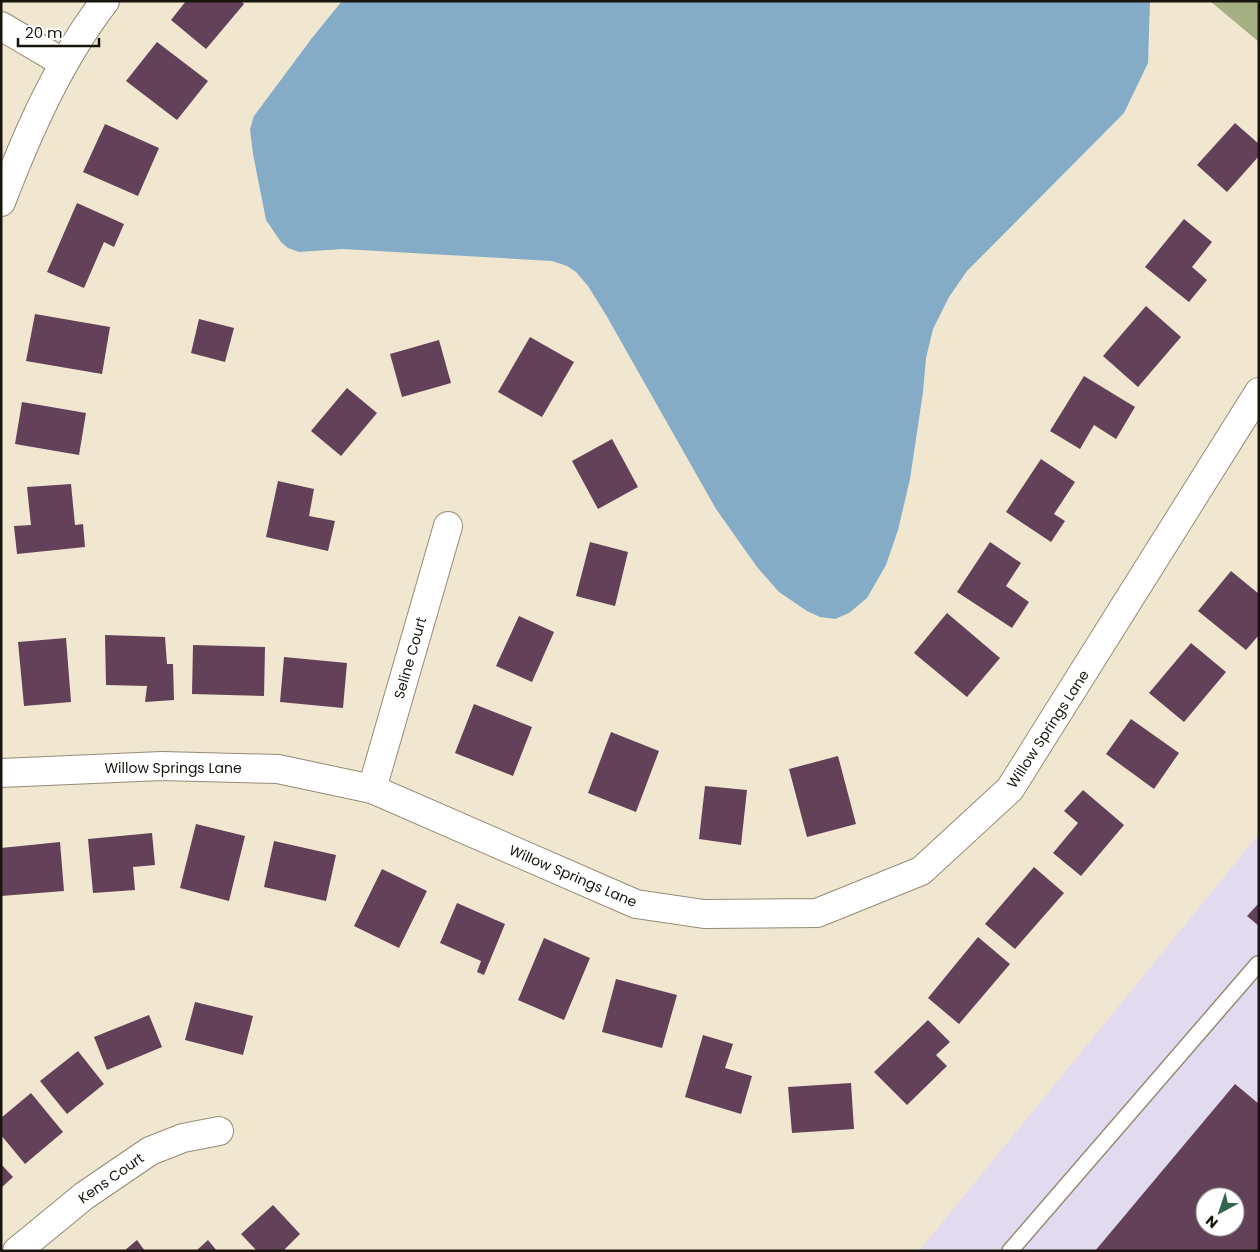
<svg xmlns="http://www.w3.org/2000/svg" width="1260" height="1252" viewBox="0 0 1260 1252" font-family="Poppins,sans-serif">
<rect width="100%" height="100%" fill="#f1e7d1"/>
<path fill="#e2daef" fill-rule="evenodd" d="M1259,834V1251H919ZM1205,1197H1235V1227H1205Z"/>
<path fill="#a6ae84" d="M1210,1H1259V42Z"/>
<path fill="#84acc7" d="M342,1H1150L1148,63L1124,113L967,271L949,297L933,329L926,358L923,392L910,479L898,530L886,565L867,598L849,613L835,619L820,617L807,611L779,592L757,567L716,509L606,315L588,286L576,272L567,266L552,261L342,249L299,252L288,248L281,242L266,220L253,154L250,129L254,116L312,38Z"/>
<g fill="#624159" fill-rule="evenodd">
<path d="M186,1H241L244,4L206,49L171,20Z"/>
<path d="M157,42L208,81L177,120L126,81Z"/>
<path d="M1235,123L1259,144V156L1227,192L1197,165Z"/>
<path d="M105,124L159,148L138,196L83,172Z"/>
<path d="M77,203L124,224L114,247L104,242L84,288L47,272Z"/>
<path d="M1184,219L1212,242L1192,267L1207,280L1189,302L1145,267Z"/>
<path d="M1146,306L1181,337L1138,387L1103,356Z"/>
<path d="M35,314L110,327L102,374L26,361Z"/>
<path d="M199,319L234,328L225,362L191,353Z"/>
<path d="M530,337L574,362L542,417L498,392Z"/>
<path d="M439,340L451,383L402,397L390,354Z"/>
<path d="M1084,376L1135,407L1116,439L1094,425L1080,449L1050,431Z"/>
<path d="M347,388L377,413L341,456L311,431Z"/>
<path d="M22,402L86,413L79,455L15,444Z"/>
<path d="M612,439L638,487L598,509L572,461Z"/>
<path d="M1041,459L1075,482L1054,514L1065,521L1051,542L1006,512Z"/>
<path d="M278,481L314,489L309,516L335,521L328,551L266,537Z"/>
<path d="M71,484L75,525L83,524L85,547L17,554L14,526L31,525L27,487Z"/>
<path d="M590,542L628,552L615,606L576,596Z"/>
<path d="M990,542L1021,563L1006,586L1029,602L1012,628L957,592Z"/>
<path d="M1231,571L1259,594V635L1246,650L1198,611Z"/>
<path d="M947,613L1000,658L967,697L914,653Z"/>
<path d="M519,616L554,632L532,682L496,666Z"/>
<path d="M105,635L165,637L167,664H173L174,700L145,702L147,686L106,685Z"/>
<path d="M66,638L71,702L24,706L18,642Z"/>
<path d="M1191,643L1226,672L1184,722L1149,693Z"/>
<path d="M193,645L265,647L264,696L192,694Z"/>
<path d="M284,657L347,663L343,708L280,702Z"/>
<path d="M474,704L532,727L513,776L455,753Z"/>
<path d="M1131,719L1179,753L1154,789L1106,754Z"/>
<path d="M611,732L659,751L636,812L588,793Z"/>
<path d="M838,756L856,824L807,837L789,769Z"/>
<path d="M705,786L747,790L741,845L699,839Z"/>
<path d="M1083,790L1124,825L1081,876L1053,853L1078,823L1064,811Z"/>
<path d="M196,824L245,836L229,901L180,888Z"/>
<path d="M152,833L155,865L133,867L135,890L93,893L88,839Z"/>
<path d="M274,841L336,855L326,901L264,887Z"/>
<path d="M60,842L64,891L1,896V848Z"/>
<path d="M1034,867L1064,893L1015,949L985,924Z"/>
<path d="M382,869L427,891L399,948L354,926Z"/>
<path d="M457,903L505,924L484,975L477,972L481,961L440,943Z"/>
<path d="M1259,903V926L1247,916Z"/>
<path d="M978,937L1010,964L959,1024L928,998Z"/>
<path d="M544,938L590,958L564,1020L518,1000Z"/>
<path d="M616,979L677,995L662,1048L602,1032Z"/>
<path d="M195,1002L253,1016L243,1055L185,1040Z"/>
<path d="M149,1015L162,1047L107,1070L94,1037Z"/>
<path d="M928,1020L950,1042L936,1055L947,1066L907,1105L874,1072Z"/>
<path d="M703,1035L733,1044L725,1068L752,1076L741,1114L685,1097Z"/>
<path d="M78,1051L104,1084L67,1114L40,1081Z"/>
<path d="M851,1083L854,1129L792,1133L788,1087Z"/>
<path d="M1235,1084L1259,1104V1251H1095ZM1205,1197H1235V1227H1205Z"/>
<path d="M31,1093L63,1132L25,1164L1,1135V1118Z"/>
<path d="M1,1164L13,1177L1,1188Z"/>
<path d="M273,1205L300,1234L283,1251H257L241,1234Z"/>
<path d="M137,1240L145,1251H124Z"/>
<path d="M208,1240L217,1251H196Z"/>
</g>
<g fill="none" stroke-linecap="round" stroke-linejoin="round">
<defs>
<path id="service" d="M1010,1251L1258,964L1259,965"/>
<g id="minor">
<path d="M1,26L64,63"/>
<path d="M1,202C28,132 59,61 105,1"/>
<path d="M1,773L162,766L278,769L372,789L636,904L704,914L817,913L921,871L1010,789L1259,392"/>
<path d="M372,789L448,526"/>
<path d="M17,1251L84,1196L150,1151L183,1138L219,1131"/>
</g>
</defs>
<use href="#service" stroke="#948b76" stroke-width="18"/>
<use href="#minor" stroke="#948b76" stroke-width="30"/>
<use href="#service" stroke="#fff" stroke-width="15"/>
<use href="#minor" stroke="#fff" stroke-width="28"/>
</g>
<g text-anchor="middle" stroke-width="5" stroke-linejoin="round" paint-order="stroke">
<g font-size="14" fill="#18150d" stroke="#fff">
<text transform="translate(410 658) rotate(-74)" y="5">Seline Court</text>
<text transform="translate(1048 729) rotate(-57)" y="5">Willow Springs Lane</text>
<text x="173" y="773">Willow Springs Lane</text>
<text transform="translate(573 876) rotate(23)" y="5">Willow Springs Lane</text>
<text transform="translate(111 1178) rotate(-35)" y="5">Kens Court</text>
</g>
</g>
<rect width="1260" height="1252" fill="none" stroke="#18150d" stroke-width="5"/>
<g transform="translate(1220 1212) rotate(220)"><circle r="24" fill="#ffffff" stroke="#a3a19e"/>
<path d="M0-4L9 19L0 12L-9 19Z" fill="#31664c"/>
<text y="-8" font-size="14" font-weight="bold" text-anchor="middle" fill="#18150d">N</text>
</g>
<path d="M18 38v8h81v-8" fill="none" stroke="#18150d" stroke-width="2.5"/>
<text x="25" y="38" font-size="15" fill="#18150d" stroke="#ffffff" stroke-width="4" paint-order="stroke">20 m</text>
</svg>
